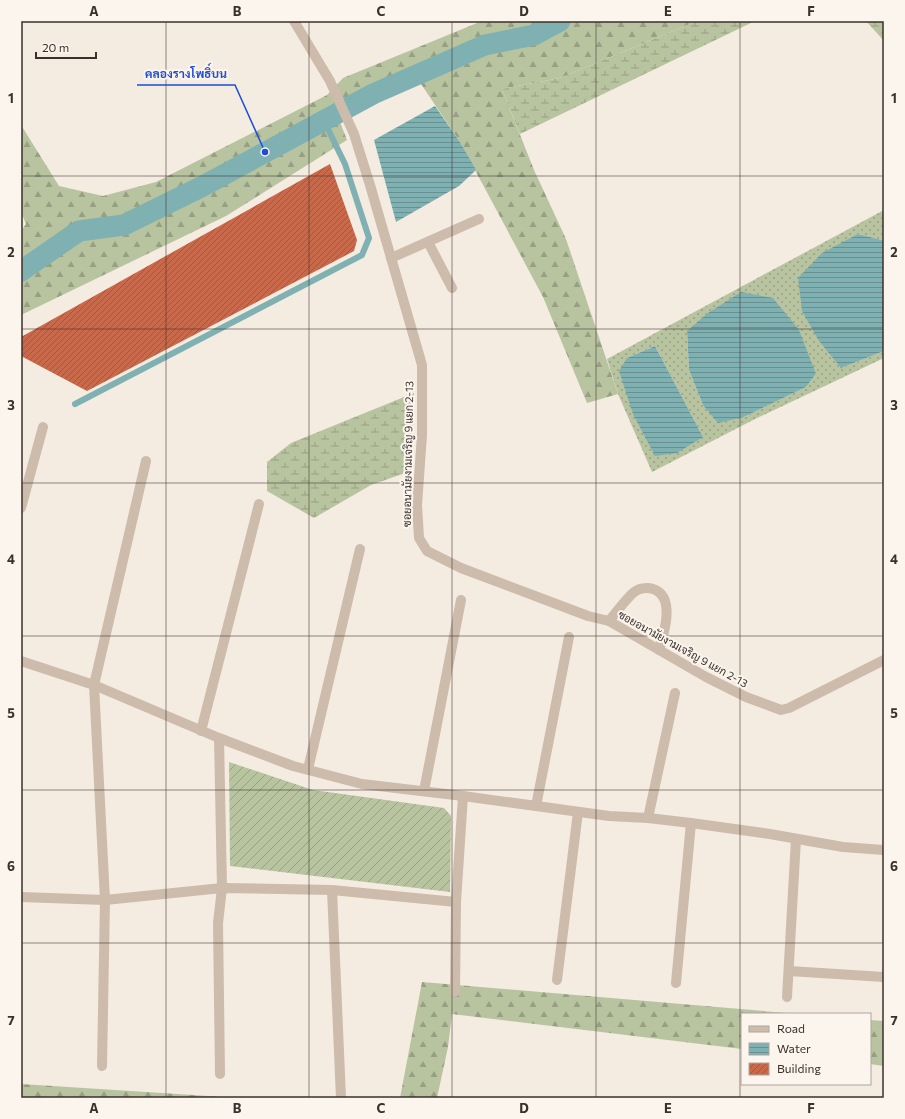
<svg xmlns="http://www.w3.org/2000/svg" width="905" height="1119" viewBox="0 0 905 1119" font-family="Commissioner,Sarabun,sans-serif">
<defs>
<pattern id="grass-dots" width="8" height="8" patternUnits="userSpaceOnUse"><rect width="8" height="8" fill="#b8c4a0"/><path d="M2 2h.1M6 6h.1" fill="none" stroke="#97a083" stroke-width="1.8" stroke-linecap="round"/></pattern>
<pattern id="forest-firs" width="22" height="20" patternUnits="userSpaceOnUse"><rect width="22" height="20" fill="#b8c4a0"/><path d="M5 1l3.5 6h-7zM16 11l3.5 6h-7z" fill="#97a083"/></pattern>
<pattern id="wetland-marsh" width="20" height="14" patternUnits="userSpaceOnUse"><rect width="20" height="14" fill="#b8c4a0"/><path d="M1 5h8M5 5V1M11 12h8M15 12V8" fill="none" stroke="#97a083"/></pattern>
<pattern id="garden-furrows" width="10" height="10" patternUnits="userSpaceOnUse"><rect width="10" height="10" fill="#b8c4a0"/><path d="M-1 1l2-2M0 10L10 0M9 11l2-2" fill="none" stroke="#97a083"/></pattern>
<pattern id="water-rules" width="6" height="5" patternUnits="userSpaceOnUse"><rect width="6" height="5" fill="#7fb0b2"/><path d="M0 2.5h6" fill="none" stroke="#699091"/></pattern>
<pattern id="building-hatch" width="6" height="6" patternUnits="userSpaceOnUse"><rect width="6" height="6" fill="#c8694b"/><path d="M-1 1l2-2M0 6l6-6M5 7l2-2" fill="none" stroke="#a4573f"/></pattern>
</defs>
<rect width="100%" height="100%" fill="#f4ebe1"/>
<path fill="url(#grass-dots)" fill-rule="evenodd" d="M884,210V242L882,240L858,234L841,368L884,351V358L757,418L652,472L618,394L607,359ZM687,331L816,374L806,387L744,417L703,405L689,370ZM655,346L703,437L627,358Z"/>
<g fill="url(#forest-firs)">
<path d="M482,21H697L560,78L502,89L534,170L566,239L618,394L587,403L543,297L460,142L419,81L340,122L347,140L226,216L21,315V231L26,224L21,212V125L59,186L103,196L156,182L327,95L343,78Z"/>
<path d="M422,982L798,1014H742V1049L452,1014L448,1047L437,1098H400Z"/>
<path d="M870,1020L884,1021V1066L870,1064Z"/>
<path d="M21,1084L209,1096L233,1098H21Z"/>
</g>
<g fill="url(#wetland-marsh)">
<path d="M697,21H755L520,134L502,89L560,78Z"/>
<path d="M866,21H884V41Z"/>
<path d="M414,393L411,471L371,485L314,518L267,491V462L291,443Z"/>
</g>
<path fill="url(#garden-furrows)" d="M229,762L313,790L444,808L451,816L450,892L230,866Z"/>
<g fill="url(#water-rules)">
<path d="M435,106L460,142L476,170L459,186L396,222L374,140Z"/>
<path d="M858,234L882,240L884,242V351L841,368L819,341L802,311L798,278L822,253Z"/>
<path d="M741,292L773,298L799,330L816,374L806,387L744,417L718,423L703,405L689,370L687,331L708,313Z"/>
<path d="M655,346L703,437L677,453L655,456L633,414L619,371L627,358Z"/>
</g>
<g fill="none" stroke-linecap="round" stroke-linejoin="round">
<path stroke="#7fb0b2" stroke-width="6" d="M75,404L362,255L369,238L345,164L324,121"/>
<path stroke="#7fb0b2" stroke-width="21" d="M21,271L79,231L124,225L203,186L373,94L485,45L534,35L560,21"/>
</g>
<path fill="url(#building-hatch)" d="M330,164L357,240L354,251L87,391L21,356V337Z"/>
<g fill="none" stroke-linecap="round" stroke-linejoin="round">
<g stroke="#cdbbac" stroke-width="10">
<path d="M294,21L330,81L354,134L370,185L422,365V435L417,505L419,538L427,551L461,568L588,616L609,621L706,677L746,697L781,710L789,708L884,660"/>
<path d="M428,242L452,288"/>
<path d="M391,258L479,219"/>
<path d="M21,508L43,427"/>
<path d="M609,621C616,613 625,600 633,593C638,588 647,587 653,589C676,596 664,634 659,650"/>
<path d="M21,661L94,685L219,738L293,766L362,784L463,796L609,816L648,818L691,823L770,834L843,847L884,850"/>
<path d="M201,731L259,504"/>
<path d="M219,738L222,888L218,923L220,1074"/>
<path d="M308,769L360,549"/>
<path d="M424,791L461,600"/>
<path d="M536,806L569,637"/>
<path d="M648,818L675,693"/>
<path d="M332,890L341,1098"/>
<path d="M21,897L105,900L222,888L332,890L456,902"/>
<path d="M789,971L884,977"/>
<path d="M557,980L578,812"/>
<path d="M676,983L691,823"/>
<path d="M455,992L456,902L463,796"/>
<path d="M787,997L796,839"/>
<path d="M102,1066L105,900L94,685L146,461"/>
</g>
</g>
<path fill="none" stroke="#3b302b" stroke-width="1" stroke-opacity="0.55" d="M166,21V1098M309,21V1098M452,21V1098M596,21V1098M740,21V1098M21,176H884M21,329H884M21,483H884M21,636H884M21,790H884M21,943H884"/>
<g text-anchor="middle" stroke-width="4" stroke-linejoin="round" paint-order="stroke">
<g font-size="11" fill="#3b302b" stroke="#fbf5ee">
<text transform="translate(408 454) rotate(-89)" y="4">ซอยอนามัยงามเจริญ 9 แยก 2-13</text>
<text transform="translate(683 649) rotate(29)" y="4">ซอยอนามัยงามเจริญ 9 แยก 2-13</text>
</g>
</g>
<path fill="none" stroke="#1d4ed8" stroke-width="1.5" d="M265 152L235 85H137"/>
<circle fill="#1d4ed8" stroke="#fbf5ee" stroke-width="1.5" cx="265" cy="152" r="4"/>
<g font-size="12" text-anchor="middle" font-weight="bold" fill="#1d4ed8" stroke="#fbf5ee" stroke-width="4" stroke-linejoin="round" paint-order="stroke">
<text x="186" y="78">คลองรางโพธิ์บน</text>
</g>
<rect width="905" height="1119" fill="none" stroke="#fbf5ee" stroke-width="44"/>
<rect x="741" y="1013" width="130" height="72" fill="#fbf5ee" stroke="#aea6a0"/>
<rect x="749" y="1026" width="20" height="6" fill="#cdbbac" stroke="#aea6a0"/>
<text x="777" y="1033" font-size="12" fill="#3b302b">Road</text>
<rect x="749" y="1043" width="20" height="12" fill="url(#water-rules)" stroke="#aea6a0"/>
<text x="777" y="1053" font-size="12" fill="#3b302b">Water</text>
<rect x="749" y="1063" width="20" height="12" fill="url(#building-hatch)" stroke="#aea6a0"/>
<text x="777" y="1073" font-size="12" fill="#3b302b">Building</text>
<path d="M36 52v6h60v-6" fill="none" stroke="#3b302b" stroke-width="2"/>
<text x="42" y="52" font-size="12" fill="#3b302b" stroke="#fbf5ee" stroke-width="3" paint-order="stroke">20 m</text>
<rect x="22" y="22" width="861" height="1075" fill="none" stroke="#3b302b" stroke-width="1.5"/>
<g font-size="13" text-anchor="middle" font-weight="bold" fill="#3b302b">
<text x="94" y="16">A</text>
<text x="237" y="16">B</text>
<text x="381" y="16">C</text>
<text x="524" y="16">D</text>
<text x="668" y="16">E</text>
<text x="811" y="16">F</text>
<text x="11" y="103">1</text>
<text x="894" y="103">1</text>
<text x="11" y="257">2</text>
<text x="894" y="257">2</text>
<text x="11" y="410">3</text>
<text x="894" y="410">3</text>
<text x="11" y="564">4</text>
<text x="894" y="564">4</text>
<text x="11" y="718">5</text>
<text x="894" y="718">5</text>
<text x="11" y="871">6</text>
<text x="894" y="871">6</text>
<text x="11" y="1025">7</text>
<text x="894" y="1025">7</text>
<text x="94" y="1113">A</text>
<text x="237" y="1113">B</text>
<text x="381" y="1113">C</text>
<text x="524" y="1113">D</text>
<text x="668" y="1113">E</text>
<text x="811" y="1113">F</text>
</g>
</svg>
